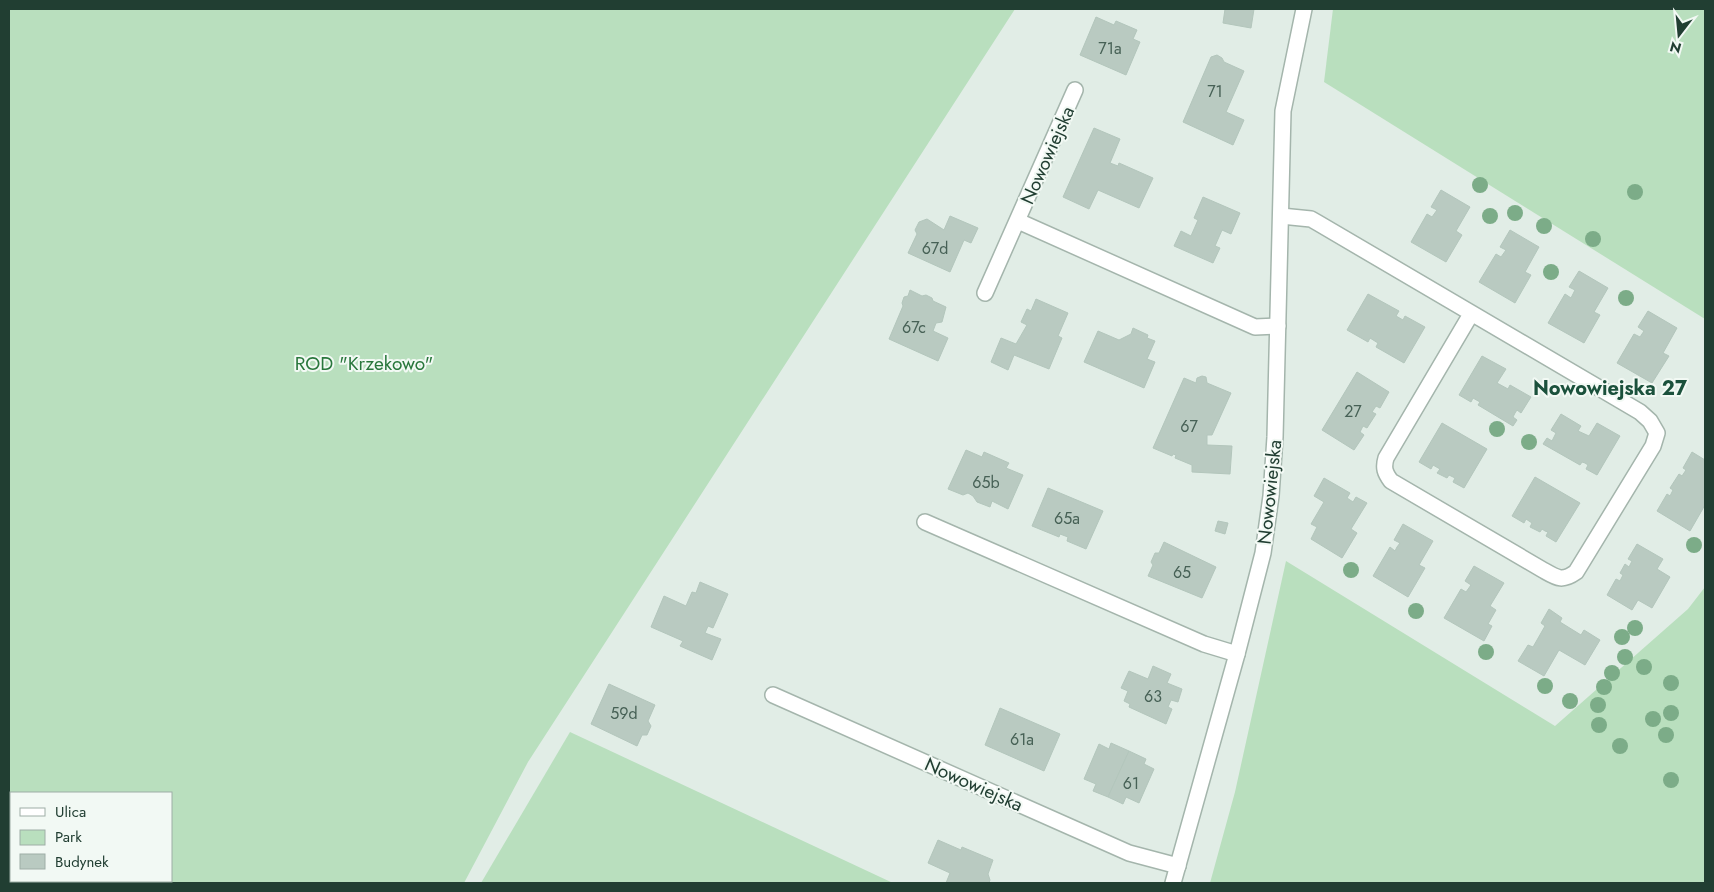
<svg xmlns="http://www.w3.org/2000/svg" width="1714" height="892" viewBox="0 0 1714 892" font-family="Jost,sans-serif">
<rect width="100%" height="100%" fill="#e1ede6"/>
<g fill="#b9dfbe" fill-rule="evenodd">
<path d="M9,9H1015L528,762L464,883H9ZM11,793H171V881H11Z"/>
<path d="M1333,9H1705V319L1324,82Z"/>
<path d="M1286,561L1555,726L1688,609L1705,587V883H1210L1235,792Z"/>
<path d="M570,732L893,883H481Z"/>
</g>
<g fill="#b9cac1" stroke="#b3c6bc">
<path d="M1225,9H1254L1251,28L1223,23Z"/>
<path d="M1096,17L1114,25L1116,21L1137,30L1133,39L1140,42L1126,75L1080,55Z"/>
<path d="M1217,55L1222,58L1224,62L1244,71L1226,112L1244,120L1233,145L1183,122L1211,57Z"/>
<path d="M1094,128L1120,139L1110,163L1118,166L1119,163L1153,178L1139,208L1098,190L1089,209L1063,197Z"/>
<path d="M1441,190L1470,207L1456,231L1462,235L1446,262L1411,242L1427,214L1432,217L1437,210L1431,207Z"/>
<path d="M1203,197L1240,213L1231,234L1222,230L1215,246L1220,248L1213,263L1174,246L1181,231L1191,236L1198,220L1194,218Z"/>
<path d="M950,216L978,228L971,243L964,240L950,272L908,253L917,234L915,230L919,222L927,219L944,230Z"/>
<path d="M1510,230L1539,247L1525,272L1531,275L1515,303L1479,282L1496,254L1501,257L1506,250L1500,247Z"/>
<path d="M1579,271L1608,288L1594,312L1600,315L1584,343L1548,323L1565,294L1571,298L1575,290L1569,287Z"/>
<path d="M910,290L922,296L926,295L932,298L933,301L946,307L942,322L936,323L933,331L948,338L938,361L889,339L903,306L902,303L904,297L908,296Z"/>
<path d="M1368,294L1399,311L1396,316L1403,320L1405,316L1425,327L1404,363L1376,347L1378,343L1370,338L1368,342L1347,330Z"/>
<path d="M1036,299L1068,313L1058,336L1062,338L1049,369L1014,355L1008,370L991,362L1001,338L1016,344L1027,325L1021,322L1027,309L1031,311Z"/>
<path d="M1648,311L1677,328L1663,353L1669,356L1652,383L1617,363L1634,334L1640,337L1644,331L1638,327Z"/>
<path d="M1133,328L1148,335L1147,338L1155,341L1147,359L1155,362L1144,388L1084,362L1098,331L1119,340L1131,334Z"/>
<path d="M1482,356L1506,369L1497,383L1508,389L1510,385L1531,397L1521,413L1517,410L1515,413L1513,417L1517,420L1513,426L1478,405L1480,402L1473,398L1471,402L1459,395Z"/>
<path d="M1357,372L1389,392L1380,408L1376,406L1372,412L1376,414L1367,428L1363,426L1360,432L1364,435L1354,450L1322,430Z"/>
<path d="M1202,376L1206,377L1207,383L1231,393L1212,435H1207V445L1232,446L1230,474L1192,472V465L1175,458L1176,455L1173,454L1172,456L1153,448L1184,378L1196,383L1197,378Z"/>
<path d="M1561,414L1581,426L1578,431L1589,436L1597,423L1620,436L1597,475L1586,469L1588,465L1585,463L1582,462L1580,465L1543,444L1547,438L1552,441L1556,433L1551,430Z"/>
<path d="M1442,423L1487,449L1464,488L1453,482L1455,478L1449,475L1447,478L1437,473L1440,469L1433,465L1431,469L1419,462Z"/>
<path d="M966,450L982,457L984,452L1009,463L1006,468L1023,475L1008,509L992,501L990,507L977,502L973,496L968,493L963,495L948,489Z"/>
<path d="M1692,452L1705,460V505L1690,531L1657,511L1667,494L1670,496L1673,490L1670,488L1679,474L1682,476L1686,470L1683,468Z"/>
<path d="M1535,477L1580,503L1556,542L1546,536L1548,532L1545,531L1542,529L1540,532L1530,527L1532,523L1526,519L1524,523L1512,516Z"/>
<path d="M1324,478L1350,493L1347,498L1353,502L1356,497L1367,503L1351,529L1357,533L1342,558L1311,539L1317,527L1311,524L1324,502L1314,496Z"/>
<path d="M1048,488L1103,511L1086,549L1067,541L1068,537L1060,534L1059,537L1032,526Z"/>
<path d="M1218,521L1228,523L1225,534L1215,531Z"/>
<path d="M1403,524L1433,541L1419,565L1425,568L1408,597L1373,576L1390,547L1395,551L1397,547L1400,543L1394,540Z"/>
<path d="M1164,542L1216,567L1202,598L1148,576L1153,565L1151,562L1155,553H1159Z"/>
<path d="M1637,544L1663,559L1657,569L1670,577L1652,608L1638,600L1632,610L1607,595L1616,579L1620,581L1623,575L1620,573L1625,564L1629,567L1632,561L1628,559Z"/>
<path d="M1474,566L1504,583L1490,606L1496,610L1488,624L1492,626L1484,641L1444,618L1461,589L1466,592L1471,585L1465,581Z"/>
<path d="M700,582L728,594L713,628L708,626L705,633L721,639L712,660L680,646L683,641L651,627L664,596L686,606L692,592L696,593Z"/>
<path d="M1549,609L1562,618L1560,622L1581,635L1584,630L1600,640L1585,665L1559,650L1544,676L1518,661L1528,645L1533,647L1545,626L1541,623Z"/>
<path d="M1153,666L1171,674L1167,683L1182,689L1178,702L1171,700L1168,707L1172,709L1166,724L1129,707L1130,704L1124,701L1128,691L1121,688L1129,671L1148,679Z"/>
<path d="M609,684L655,705L648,721L651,726L647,735H642L637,746L591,724Z"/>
<path d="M1000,708L1060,734L1044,771L985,745Z"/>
<path d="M1111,743L1129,751L1108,797L1093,791L1096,784L1084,779L1099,744L1109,749Z"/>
<path d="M1129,751L1146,759L1144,764L1154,769L1139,803L1126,797L1123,804L1108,797Z"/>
<path d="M938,840L961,850L962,847L993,860L988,874L990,880L989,883H946L950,873L928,863Z"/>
</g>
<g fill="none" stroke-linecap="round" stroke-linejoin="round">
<defs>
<g id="street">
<path d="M1281,216L1311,219L1318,223L1640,412L1650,421L1657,433L1653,446L1576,572C1562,582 1557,578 1543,570L1391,481C1385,473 1383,468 1386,458L1471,314"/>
<path d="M1018,221L1255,327L1278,326"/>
<path d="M985,293L1075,90"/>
<path d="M925,522L1204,644L1237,654"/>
<path d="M773,695L1129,853L1178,866"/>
<path d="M1173,883L1237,654L1263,553L1271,496L1275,437L1283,111L1304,9"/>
</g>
</defs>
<use href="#street" stroke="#a4b5ac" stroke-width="18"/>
<use href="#street" stroke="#fff" stroke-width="15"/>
</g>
<g fill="#7cac88">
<circle cx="1480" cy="185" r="8"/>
<circle cx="1635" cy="192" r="8"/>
<circle cx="1515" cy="213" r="8"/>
<circle cx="1490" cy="216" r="8"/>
<circle cx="1544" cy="226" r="8"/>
<circle cx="1593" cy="239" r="8"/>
<circle cx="1551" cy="272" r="8"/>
<circle cx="1626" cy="298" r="8"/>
<circle cx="1497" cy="429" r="8"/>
<circle cx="1529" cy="442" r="8"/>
<circle cx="1694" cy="545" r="8"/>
<circle cx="1351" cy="570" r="8"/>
<circle cx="1416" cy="611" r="8"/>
<circle cx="1635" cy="628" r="8"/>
<circle cx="1622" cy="637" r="8"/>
<circle cx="1486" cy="652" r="8"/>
<circle cx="1625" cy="657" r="8"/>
<circle cx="1644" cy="667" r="8"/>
<circle cx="1612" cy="673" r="8"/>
<circle cx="1671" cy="683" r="8"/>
<circle cx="1545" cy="686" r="8"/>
<circle cx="1604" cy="687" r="8"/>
<circle cx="1570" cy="701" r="8"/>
<circle cx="1598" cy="705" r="8"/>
<circle cx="1671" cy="713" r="8"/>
<circle cx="1653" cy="719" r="8"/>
<circle cx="1599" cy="725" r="8"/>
<circle cx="1666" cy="735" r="8"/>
<circle cx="1620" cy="746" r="8"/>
<circle cx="1671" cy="780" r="8"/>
</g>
<g text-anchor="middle" stroke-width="4" stroke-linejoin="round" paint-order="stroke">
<g font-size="16" fill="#476156">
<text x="1110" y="54">71a</text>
<text x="1215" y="97">71</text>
<text x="935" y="254">67d</text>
<text x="914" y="333">67c</text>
<text x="1353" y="417">27</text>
<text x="1189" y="432">67</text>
<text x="986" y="488">65b</text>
<text x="1067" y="524">65a</text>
<text x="1182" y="578">65</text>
<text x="1153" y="702">63</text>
<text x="624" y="719">59d</text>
<text x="1022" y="745">61a</text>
<text x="1131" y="789">61</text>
</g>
<g font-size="19" fill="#213e32" stroke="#f2f9f4">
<text transform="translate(1047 155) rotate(-66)" y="7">Nowowiejska</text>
<text transform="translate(1269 492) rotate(-84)" y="7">Nowowiejska</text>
<text transform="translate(974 784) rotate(24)" y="7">Nowowiejska</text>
</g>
<g font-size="19" fill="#29773c" stroke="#f2f9f4">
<text x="364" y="370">ROD "Krzekowo"</text>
</g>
<g font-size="20" font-weight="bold" fill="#1b513c" stroke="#f2f9f4">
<text x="1610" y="395">Nowowiejska 27</text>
</g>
</g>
<rect width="1714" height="892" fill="none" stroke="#213e32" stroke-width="20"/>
<rect x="10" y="792" width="162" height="90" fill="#f2f9f4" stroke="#9eaea6"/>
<rect x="20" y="808" width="25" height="8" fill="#ffffff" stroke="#9eaea6"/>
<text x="55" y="817" font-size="15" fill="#213e32">Ulica</text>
<rect x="20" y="830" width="25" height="15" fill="#b9dfbe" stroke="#9eaea6"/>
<text x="55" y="842" font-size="15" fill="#213e32">Park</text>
<rect x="20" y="854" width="25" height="15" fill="#b9cac1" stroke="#9eaea6"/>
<text x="55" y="867" font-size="15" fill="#213e32">Budynek</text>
<g transform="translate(1679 35) rotate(196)" stroke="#f2f9f4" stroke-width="4" paint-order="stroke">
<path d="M0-4L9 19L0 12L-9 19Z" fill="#213e32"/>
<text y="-8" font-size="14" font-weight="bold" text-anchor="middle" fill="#213e32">N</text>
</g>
</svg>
